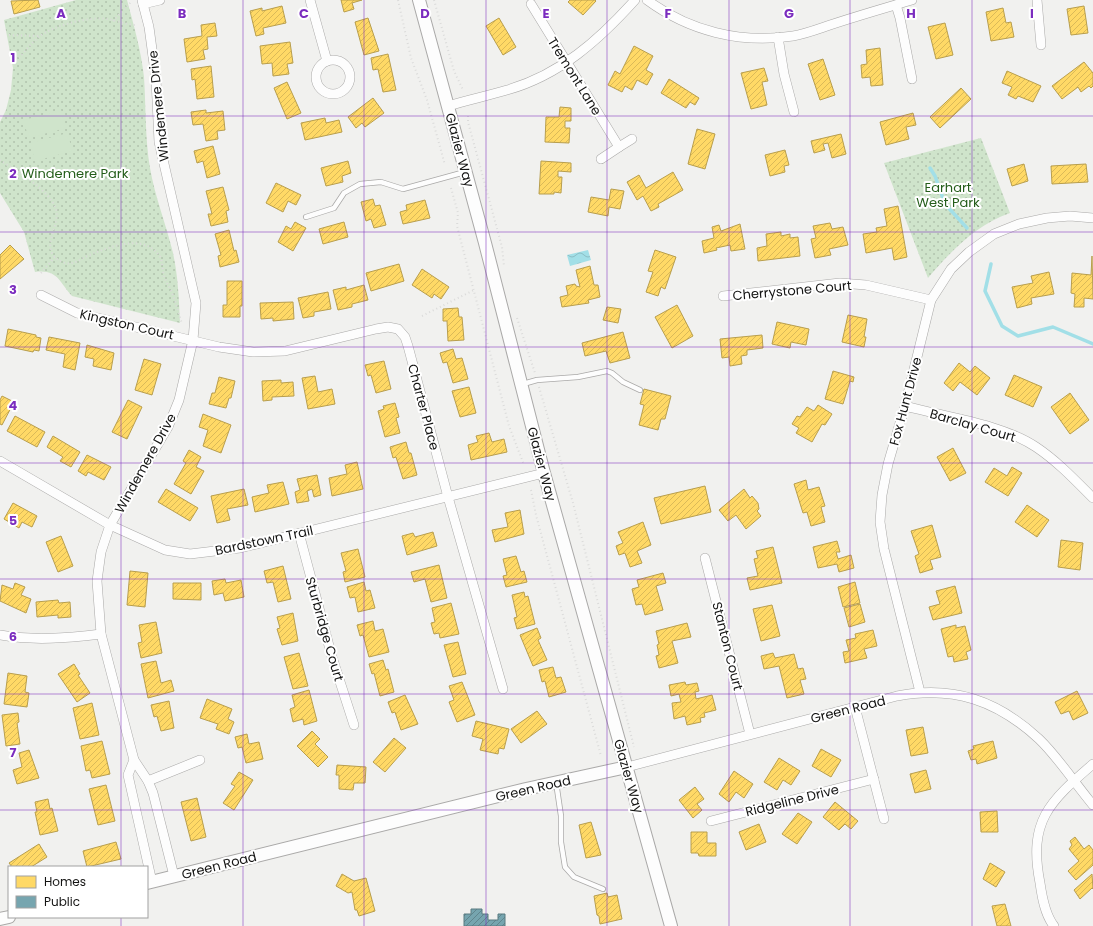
<svg xmlns="http://www.w3.org/2000/svg" width="1093" height="926" viewBox="0 0 1093 926" font-family="Poppins,sans-serif">
<defs>
<pattern id="grass-dots" width="8" height="8" patternUnits="userSpaceOnUse"><rect width="8" height="8" fill="#cfe4cb"/><path d="M2 2h.1M6 6h.1" fill="none" stroke="#b1c3ad" stroke-width="1.8" stroke-linecap="round"/></pattern>
<pattern id="water-waves" width="16" height="10" patternUnits="userSpaceOnUse"><rect width="16" height="10" fill="#a2dfe7"/><path d="M0 5q4-4 8 0t8 0" fill="none" stroke="#8bbec5"/></pattern>
<pattern id="homes-hatch" width="6" height="6" patternUnits="userSpaceOnUse"><rect width="6" height="6" fill="#ffd966"/><path d="M-1 1l2-2M0 6l6-6M5 7l2-2" fill="none" stroke="#dab958"/></pattern>
<pattern id="public-hatch" width="6" height="6" patternUnits="userSpaceOnUse"><rect width="6" height="6" fill="#76a5af"/><path d="M-1 1l2-2M0 6l6-6M5 7l2-2" fill="none" stroke="#60858d"/></pattern>
</defs>
<rect width="100%" height="100%" fill="#f1f1ef"/>
<g fill="url(#grass-dots)">
<path d="M76,0H127C134,26 141,50 144,77C146,108 145,138 150,168C155,197 166,224 173,253C178,276 179,299 180,323L72,296C59,282 58,269 35,272L24,232L0,193V122L6,110L11,90L13,68L4,20Z"/>
<path d="M981,138L1010,213C976,225 951,251 928,278L884,163Z"/>
</g>
<g fill="#cfe4cb">
<path d="M61,110L66,128L28,138L24,120Z"/>
<path d="M68,133L72,151L35,161L30,143Z"/>
</g>
<path fill="url(#water-waves)" d="M588,250L591,260L570,266L567,255Z"/>
<g fill="url(#homes-hatch)" stroke="#b89e4d">
<path d="M38,0L40,7L14,14L11,1Z"/>
<path d="M341,0H362L352,3L354,9L344,12Z"/>
<path d="M570,0H595L596,1L583,15L568,2Z"/>
<path d="M282,6L286,23L263,28L264,34L256,36L250,11L262,8V11Z"/>
<path d="M1084,6L1088,33L1071,35L1067,9Z"/>
<path d="M1003,8L1006,23L1011,22L1014,37L991,41L986,12Z"/>
<path d="M368,18L379,51L364,55L355,22Z"/>
<path d="M499,18L516,47L503,55L486,26Z"/>
<path d="M215,23L217,36L207,37L208,49L203,50L205,59L187,62L184,39L202,36L201,25Z"/>
<path d="M945,23L953,55L936,59L928,27Z"/>
<path d="M290,42L293,63L287,64L289,74L273,76L272,63L262,64L260,46Z"/>
<path d="M634,46L653,56L646,70L653,74L647,85L637,80L632,90L625,86L622,92L608,85L615,71L620,74Z"/>
<path d="M880,48L883,85L871,86L870,77L862,78L861,65L867,64L866,50Z"/>
<path d="M388,54L396,90L383,92L378,69L373,70L371,58Z"/>
<path d="M823,59L835,95L820,100L808,64Z"/>
<path d="M1084,62L1093,73V86L1091,88L1089,86L1081,92L1078,87L1062,99L1052,86Z"/>
<path d="M211,66L214,97L197,99L195,79L192,80L191,69Z"/>
<path d="M764,68L768,81L762,82L767,105L751,109L741,73Z"/>
<path d="M1007,71L1041,86L1033,102L1018,96L1016,99L1008,95L1012,87L1002,83Z"/>
<path d="M669,79L699,98L695,105L690,102L686,108L661,93Z"/>
<path d="M287,82L301,113L287,119L274,88Z"/>
<path d="M961,88L971,99L940,128L930,117Z"/>
<path d="M373,98L384,113L365,127L362,123L356,128L348,117Z"/>
<path d="M560,107L571,108V121H565V128H570L569,143L545,142L546,117H559Z"/>
<path d="M206,110V113L223,111L225,130L217,131L218,139L206,141L203,124L193,125L191,112Z"/>
<path d="M913,113L916,125L906,127L909,139L886,145L880,122Z"/>
<path d="M325,118L326,123L339,120L342,132L305,140L301,123Z"/>
<path d="M697,129L715,134L705,169L688,164Z"/>
<path d="M841,134L846,154L832,158L828,143L823,144L825,150L814,153L811,141Z"/>
<path d="M213,146L220,174L207,178L203,161L197,163L194,151Z"/>
<path d="M785,150L789,165L784,166L785,172L770,176L765,155Z"/>
<path d="M348,161L351,173L342,176L343,182L326,186L321,168Z"/>
<path d="M541,161L571,163V172L558,171V177H562L561,193L554,192V194H539Z"/>
<path d="M1024,164L1028,181L1012,186L1007,169Z"/>
<path d="M1086,164L1088,182L1052,184L1051,166Z"/>
<path d="M673,172L683,190L658,204L659,207L651,211L643,196L637,200L627,182L639,175L646,188Z"/>
<path d="M276,183L301,195L296,205L288,201L283,212L266,203Z"/>
<path d="M223,187L229,210L226,211L228,222L211,226L208,214H212L206,191Z"/>
<path d="M611,189L624,191L620,209L609,207L608,216L588,212L591,197L609,200Z"/>
<path d="M373,199L375,206L380,205L386,225L374,228L371,219L366,221L361,202Z"/>
<path d="M425,200L430,218L403,224L400,212L407,210L406,205Z"/>
<path d="M898,206L907,257L894,260L892,248L866,253L863,234L877,232L876,228L887,226L884,209Z"/>
<path d="M295,222L306,228L293,251L278,242L286,226L291,229Z"/>
<path d="M344,222L348,237L323,244L319,229Z"/>
<path d="M830,223L832,229L843,227L848,245L829,249L831,255L815,258L811,239L816,238L813,226Z"/>
<path d="M740,224L745,249L731,251L730,245L716,248L717,250L704,253L702,241L714,238L712,227L719,225L721,231Z"/>
<path d="M229,230L234,251L236,250L239,262L220,267L218,256L221,255L215,234Z"/>
<path d="M781,232V236L790,234V238L798,237L800,256L758,261L757,248L767,246L766,234Z"/>
<path d="M10,245L24,259L0,279V255Z"/>
<path d="M655,250L676,257L665,289L661,287L658,296L646,292L653,272L648,271Z"/>
<path d="M1092,256L1093,299L1084,298V307H1074L1075,294L1071,293L1072,273L1091,275Z"/>
<path d="M399,264L404,281L371,291L366,273Z"/>
<path d="M590,266L594,285H598L600,297L588,300L589,303L562,307L560,297L568,295L566,286L575,284L576,286L580,287L576,270Z"/>
<path d="M422,269L449,287L441,299L434,294L432,298L412,285Z"/>
<path d="M1049,272L1054,294L1031,298L1032,304L1017,308L1012,287L1033,283L1031,276Z"/>
<path d="M227,281H242V306H240V317H223V305H227Z"/>
<path d="M364,285L368,300L352,304V307L338,310L333,290L346,287V290Z"/>
<path d="M328,292L331,309L314,312V316L303,318L298,298Z"/>
<path d="M293,302L294,319L273,321V318L261,319L260,303Z"/>
<path d="M677,305L693,336L672,348L655,317Z"/>
<path d="M607,307L621,309L618,323L603,320Z"/>
<path d="M458,308L459,317H462L464,340L448,341L447,321H443V309Z"/>
<path d="M848,315L867,319L864,337H866L864,347L842,342Z"/>
<path d="M777,322L809,329L806,345L791,342L790,348L772,344Z"/>
<path d="M8,329L36,335V337L41,338L39,351L34,350L33,352L5,346Z"/>
<path d="M623,332L630,358L610,363L606,351L585,356L582,343Z"/>
<path d="M762,335L763,348L747,350V355L741,356L742,364L730,366L729,357L722,358L720,339Z"/>
<path d="M49,337L80,343L75,370L63,367L65,354L46,350Z"/>
<path d="M87,345L114,353L111,370L93,366L94,359L85,357Z"/>
<path d="M453,349L456,359L462,358L468,379L453,383L447,362L443,363L440,353Z"/>
<path d="M144,359L161,364L152,395L135,390Z"/>
<path d="M384,361L391,389L376,393L371,375L368,376L365,365Z"/>
<path d="M959,363L970,372L975,366L990,378L977,395L960,382L953,391L944,383Z"/>
<path d="M833,371L854,377L853,382L850,381L843,404L825,399Z"/>
<path d="M1014,375L1042,387L1033,407L1005,395Z"/>
<path d="M315,376L318,392L332,389L335,404L308,409L302,378Z"/>
<path d="M219,377L235,381L231,398H229L226,408L209,404L212,393H215Z"/>
<path d="M281,380V383L293,382L294,396L272,397V400L263,401L262,381Z"/>
<path d="M469,387L476,413L460,417L452,391Z"/>
<path d="M644,389L671,396L665,419H661L658,430L639,425L644,405L640,404Z"/>
<path d="M1070,393L1089,420L1070,434L1051,407Z"/>
<path d="M2,396L14,402L2,425L0,424V400Z"/>
<path d="M128,400L142,407L127,439L112,432Z"/>
<path d="M395,403L399,417L396,418L400,433L385,437L378,411L384,409L383,406Z"/>
<path d="M818,405L832,414L825,425L822,424L812,442L796,433L799,428L792,424L797,416L800,417L807,407L814,411Z"/>
<path d="M203,414L231,425L221,453L203,446L208,430L199,427Z"/>
<path d="M15,416L45,432L37,447L7,431Z"/>
<path d="M489,433L492,442L504,439L507,452L471,460L468,445L478,442L476,436Z"/>
<path d="M53,436L80,452L71,467L60,461L63,457L47,447Z"/>
<path d="M406,442L409,453H411L417,475L403,479L396,457L393,458L390,447Z"/>
<path d="M953,448L966,473L950,481L937,457Z"/>
<path d="M189,450L201,457L196,467L204,471L191,494L174,484L186,463L183,461Z"/>
<path d="M87,455L111,467L104,480L88,472L86,476L78,471Z"/>
<path d="M357,462L363,489L332,496L329,478L347,474L345,465Z"/>
<path d="M1012,467L1022,473L1008,496L985,482L994,468L1007,476Z"/>
<path d="M317,475L321,495L314,497L312,489L307,491L309,501L297,503L295,492L300,490L297,479Z"/>
<path d="M806,480L808,490L819,487L825,506L821,507L825,522L811,526L807,512L803,513L794,484Z"/>
<path d="M283,482L289,504L255,512L252,497L269,493L267,485Z"/>
<path d="M705,486L711,512L661,524L654,498Z"/>
<path d="M166,489L198,508L190,521L158,502Z"/>
<path d="M244,489L248,505L227,509L230,520L217,523L211,496Z"/>
<path d="M744,489L750,498L752,496L758,503L759,509L757,511L761,516L746,529L736,515L728,521L719,510Z"/>
<path d="M13,503L37,516L32,527L22,522L19,528L4,519Z"/>
<path d="M1027,505L1049,520L1037,537L1015,522Z"/>
<path d="M520,510L524,534L495,542L492,530L508,527L505,513Z"/>
<path d="M643,522L651,545L637,551L642,563L630,567L625,553L619,555L616,546L623,543L618,532Z"/>
<path d="M932,525L941,557L930,560L933,569L920,573L915,556L919,554L911,531Z"/>
<path d="M433,532L437,546L407,555L402,536L413,533L415,537Z"/>
<path d="M61,536L73,566L58,572L46,542Z"/>
<path d="M1061,540L1083,543L1080,570L1058,567Z"/>
<path d="M837,541L840,552H836L838,559L851,555L854,568L839,572L837,564L818,568L813,547Z"/>
<path d="M773,547L782,583L750,590L747,578L758,576L754,559L758,558L756,551Z"/>
<path d="M358,549L365,577L345,582L343,572L346,571L341,553Z"/>
<path d="M516,556L521,572L524,571L527,582L506,587L503,576L507,575L503,559Z"/>
<path d="M439,565L447,598L431,602L425,579L414,582L411,572Z"/>
<path d="M283,566L291,599L278,602L273,582L267,583L264,571Z"/>
<path d="M130,571L148,573L145,607L127,605Z"/>
<path d="M663,573L666,583L656,586L663,610L645,615L642,604L636,605L632,589L639,587L637,580Z"/>
<path d="M225,579L226,583L241,580L244,597L225,601L223,593L214,595L212,581Z"/>
<path d="M364,582L366,591L370,590L375,608L358,612L355,597L350,598L347,587Z"/>
<path d="M855,582L860,603L843,607L838,587Z"/>
<path d="M15,583L25,587L21,595L31,599L26,613L0,601L2,585L13,589Z"/>
<path d="M173,583H201V600L173,599Z"/>
<path d="M955,586L962,613L933,620L929,607L940,604L936,591Z"/>
<path d="M524,592L525,597L528,596L535,624L517,629L514,618L517,617L512,595Z"/>
<path d="M58,600L59,603L70,602L71,617L58,618V615L37,617L36,602Z"/>
<path d="M451,603L459,634L440,638L439,633L434,634L431,623L435,622L432,608Z"/>
<path d="M860,604L865,622L849,627L844,608Z"/>
<path d="M772,605L780,636L761,641L753,609Z"/>
<path d="M293,613L298,641L282,645L277,629L280,628L277,617Z"/>
<path d="M373,621L375,631L383,629L389,652L369,657L363,635L360,636L357,625Z"/>
<path d="M156,622L162,653L141,658L138,643L142,642L139,625Z"/>
<path d="M687,623L691,637L672,641L678,663L659,668L656,656L659,655L657,645L659,644L656,631Z"/>
<path d="M956,625V628L965,626L971,650L966,652L968,659L954,662L953,656L948,657L941,629Z"/>
<path d="M537,628L541,638L538,640L547,660L533,666L520,635Z"/>
<path d="M873,630L877,646L864,649L867,658L845,663L843,652L849,651L846,640L856,638L855,634Z"/>
<path d="M458,642L466,674L453,677L444,645Z"/>
<path d="M299,653L308,686L293,689L284,657Z"/>
<path d="M773,653L775,658L794,654L798,669L803,668L806,679L800,680L804,694L787,698L779,666L764,669L761,656Z"/>
<path d="M383,660L386,670L388,669L394,692L380,696L374,673L372,674L369,664Z"/>
<path d="M156,661L161,683L171,680L174,691L148,698L141,664Z"/>
<path d="M74,664L80,674L78,675L90,693L77,702L58,674Z"/>
<path d="M553,667L556,678L561,677L566,692L549,697L545,681L542,682L539,670Z"/>
<path d="M8,673L27,676L25,692L29,693L27,707L4,704Z"/>
<path d="M462,682L475,715L457,722L449,702L454,700L449,686Z"/>
<path d="M685,682L686,685L697,683L699,691L695,692L696,699L712,695L716,710L704,713L705,717L700,718L701,722L687,725L685,716L674,719L672,703L681,702L679,694L671,696L669,685Z"/>
<path d="M309,690L317,721L304,725L303,719L293,722L290,709L295,707L292,695Z"/>
<path d="M1077,691L1088,713L1073,720L1069,711L1061,714L1055,702Z"/>
<path d="M405,695L418,724L401,730L395,712L392,713L388,702Z"/>
<path d="M207,699L232,709L228,719L234,722L229,734L216,729L218,724L200,718Z"/>
<path d="M169,701L174,728L161,731L157,716L154,717L151,705Z"/>
<path d="M92,703L99,735L80,739L73,708Z"/>
<path d="M537,711L547,724L521,743L511,729Z"/>
<path d="M18,713L19,722L17,723L20,744L6,746L2,715Z"/>
<path d="M476,721L509,729L504,749L499,748L498,754L480,750L483,739L472,736Z"/>
<path d="M923,727L928,753L911,756L906,730Z"/>
<path d="M312,731L320,739L315,744L328,757L318,767L297,746Z"/>
<path d="M247,734L249,744L259,742L263,759L246,763L242,747L238,748L235,737Z"/>
<path d="M394,738L406,748L385,772L373,762Z"/>
<path d="M102,741L110,774L92,778L90,770L86,771L81,746Z"/>
<path d="M993,741L997,758L977,764L976,759L971,760L968,751L974,749L973,746Z"/>
<path d="M821,749L841,760L831,777L812,766Z"/>
<path d="M29,750L39,778L17,784L13,770L22,767L19,753Z"/>
<path d="M779,758L800,771L791,785L783,780L777,790L764,782Z"/>
<path d="M337,765L366,767L365,783H354L353,790L339,789V775H336Z"/>
<path d="M926,770L931,789L915,793L910,774Z"/>
<path d="M734,771L753,784L744,798L736,792L729,802L719,794Z"/>
<path d="M239,772L253,780L234,810L223,803L235,786L231,784Z"/>
<path d="M106,785L115,821L98,825L89,789Z"/>
<path d="M695,787L704,799L697,804L702,810L693,818L679,800Z"/>
<path d="M197,798L206,837L191,841L181,802Z"/>
<path d="M48,799L50,809L52,808L58,831L40,835L35,812H37L35,802Z"/>
<path d="M835,802L858,821L851,829L845,824L839,830L823,817Z"/>
<path d="M997,811L998,832H981L980,812Z"/>
<path d="M798,813L812,822L797,844L782,834Z"/>
<path d="M591,822L601,855L586,858L579,825Z"/>
<path d="M759,824L766,842L746,850L739,832Z"/>
<path d="M691,832H707V843H716V856H699L698,853H691Z"/>
<path d="M1075,837L1084,849L1089,845L1093,850V865L1076,880L1068,871L1079,861L1069,849L1072,845L1070,841Z"/>
<path d="M116,842L121,859L87,867L83,851Z"/>
<path d="M39,844L47,857L31,867H12L9,863Z"/>
<path d="M990,863L1005,872L996,887L983,879Z"/>
<path d="M342,874L354,881L366,878L375,911L359,916L357,910H355L352,892L348,893L336,886Z"/>
<path d="M1092,874L1093,889L1092,888L1080,899L1074,890Z"/>
<path d="M607,893L608,897L617,895L622,919L600,924L599,916L597,915L594,896Z"/>
<path d="M1005,904L1011,926H997L992,906Z"/>
</g>
<path fill="url(#public-hatch)" stroke="#597a80" d="M471,909H482V914H488V920H498V914H505V926H464V914H471Z"/>
<g fill="none" stroke-linecap="round" stroke-linejoin="round">
<g stroke="#a2dfe7" stroke-width="3.5">
<path d="M930,168L935,176L945,204L967,228"/>
<path d="M991,264L985,291L1002,326L1018,336L1053,327L1093,344"/>
</g>
<defs>
<g id="lane">
<path d="M306,217L334,208L344,193L360,184L381,182L403,189L465,172"/>
<path d="M523,384L537,380L578,377L607,371L612,373L623,382L640,390"/>
<path d="M556,782L561,816V842L565,867L574,877L603,889"/>
</g>
<g id="street">
<path d="M142,0L149,27L156,79L159,142L196,303L193,340L179,400L168,427L110,525L101,552L97,581L101,634L134,760L148,781L153,793L174,876"/>
<path d="M310,0L327,61"/>
<path d="M647,0C689,31 740,44 793,36C805,34 818,29 830,25C857,16 885,8 912,0"/>
<path d="M1037,0L1041,45"/>
<path d="M143,4L160,0"/>
<path d="M531,4L619,147L601,159"/>
<path d="M896,5L900,18L912,79"/>
<path d="M778,37L784,74L794,112"/>
<circle cx="333" cy="77" r="17"/>
<path d="M448,106C467,100 487,96 507,90C560,75 599,40 635,0"/>
<path d="M619,147L632,139"/>
<path d="M41,295L77,313L219,347L253,352L285,351L376,329L388,327L398,329L405,337L408,346L448,497L503,689"/>
<path d="M723,296L840,283L866,285L931,300"/>
<path d="M905,406C945,417 1002,424 1036,447C1057,461 1075,480 1093,498"/>
<path d="M0,461L110,525L165,550L190,554L240,548L544,473"/>
<path d="M299,533L332,657L354,725"/>
<path d="M705,558L750,734"/>
<path d="M0,635C34,641 67,638 101,634"/>
<path d="M920,692L884,549L880,522L882,495L888,464L905,406L931,300L951,269L969,252L994,234L1019,224L1047,218L1070,216L1093,218"/>
<path d="M855,707L884,819"/>
<path d="M134,760L128,775L152,882"/>
<path d="M627,767L897,696C954,685 998,701 1039,739C1058,757 1076,785 1093,805"/>
<path d="M148,781L200,760"/>
<path d="M711,821L874,779"/>
<path d="M1054,926C1045,915 1042,897 1040,883C1028,821 1049,802 1093,764"/>
</g>
<g id="secondary">
<path d="M419,0L485,243L544,473L671,926"/>
<path d="M147,883L526,789L627,767"/>
<path d="M0,919L9,917"/>
</g>
</defs>
<use href="#lane" stroke="#aaa9a8" stroke-width="6"/>
<use href="#street" stroke="#aaa9a8" stroke-width="10"/>
<use href="#secondary" stroke="#aaa9a8" stroke-width="14"/>
<g stroke="#dbdbda" stroke-width="2" stroke-dasharray="1 3" stroke-linecap="butt">
<path d="M398,0L411,58L427,100L445,165"/>
<path d="M434,0L454,71L463,90"/>
<path d="M113,21L131,2"/>
<path d="M9,35L40,36"/>
<path d="M14,64C22,55 30,44 39,37C52,26 89,16 107,19C117,20 125,25 137,25"/>
<path d="M468,116V122L502,247L504,266"/>
<path d="M0,160C17,172 49,189 56,209C61,225 41,245 56,258C71,270 78,259 92,254C113,246 142,234 159,255C163,260 162,269 164,276C166,282 170,288 173,295C176,304 179,314 182,324"/>
<path d="M451,188L458,213L457,226L509,426L524,465"/>
<path d="M41,273L55,257"/>
<path d="M422,316L474,290"/>
<path d="M517,318L535,373"/>
<path d="M539,387L573,503L634,747"/>
<path d="M531,490L536,515L601,756"/>
</g>
<use href="#lane" stroke="#fdfdfd" stroke-width="4.5"/>
<use href="#street" stroke="#fdfdfd" stroke-width="9"/>
<use href="#secondary" stroke="#fdfdfd" stroke-width="12"/>
</g>
<path fill="none" stroke="#7b2cbf" stroke-width="1" stroke-opacity="0.55" d="M121,0V867M243,0V926M364,0V926M486,0V926M607,0V926M729,0V926M850,0V926M972,0V926M0,116H1093M0,232H1093M0,347H1093M0,463H1093M0,579H1093M0,694H1093M0,810H1093M121,917V926"/>
<g text-anchor="middle" stroke-width="4" stroke-linejoin="round" paint-order="stroke">
<g font-size="13" fill="#141413" stroke="#fff">
<text transform="translate(575 76) rotate(58)" y="5">Tremont Lane</text>
<text transform="translate(158 106) rotate(-96)" y="5">Windemere Drive</text>
<text transform="translate(460 150) rotate(75)" y="5">Glazier Way</text>
<text transform="translate(792 290) rotate(-5)" y="5">Cherrystone Court</text>
<text transform="translate(127 324) rotate(13)" y="5">Kingston Court</text>
<text transform="translate(905 401) rotate(-75)" y="5">Fox Hunt Drive</text>
<text transform="translate(424 407) rotate(75)" y="5">Charter Place</text>
<text transform="translate(973 425) rotate(16)" y="5">Barclay Court</text>
<text transform="translate(145 463) rotate(-61)" y="5">Windemere Drive</text>
<text transform="translate(542 464) rotate(75)" y="5">Glazier Way</text>
<text transform="translate(264 540) rotate(-12)" y="5">Bardstown Trail</text>
<text transform="translate(325 629) rotate(74)" y="5">Sturbridge Court</text>
<text transform="translate(728 646) rotate(76)" y="5">Stanton Court</text>
<text transform="translate(848 709) rotate(-14)" y="5">Green Road</text>
<text transform="translate(629 776) rotate(74)" y="5">Glazier Way</text>
<text transform="translate(533 788) rotate(-13)" y="5">Green Road</text>
<text transform="translate(792 800) rotate(-14)" y="5">Ridgeline Drive</text>
<text transform="translate(219 865) rotate(-14)" y="5">Green Road</text>
</g>
<g font-size="13" fill="#245d1a" stroke="#fff">
<text x="75" y="178">Windemere Park</text>
<text x="948" y="192">Earhart<tspan x="948" dy="15">West Park</tspan></text>
</g>
</g>
<g font-size="13" text-anchor="middle" font-weight="bold" fill="#7b2cbf" stroke="#fff" stroke-width="4" stroke-linejoin="round" paint-order="stroke">
<text x="61" y="18">A</text>
<text x="182" y="18">B</text>
<text x="304" y="18">C</text>
<text x="425" y="18">D</text>
<text x="546" y="18">E</text>
<text x="668" y="18">F</text>
<text x="789" y="18">G</text>
<text x="911" y="18">H</text>
<text x="1032" y="18">I</text>
<text x="13" y="62">1</text>
<text x="13" y="178">2</text>
<text x="13" y="294">3</text>
<text x="13" y="410">4</text>
<text x="13" y="525">5</text>
<text x="13" y="641">6</text>
<text x="13" y="757">7</text>
</g>
<rect x="8" y="866" width="140" height="52" fill="#ffffff" stroke="#a1a1a1"/>
<rect x="16" y="876" width="20" height="12" fill="#ffd966" stroke="#a1a1a1"/>
<text x="44" y="886" font-size="12" fill="#141413">Homes</text>
<rect x="16" y="896" width="20" height="12" fill="#76a5af" stroke="#a1a1a1"/>
<text x="44" y="906" font-size="12" fill="#141413">Public</text>
</svg>
